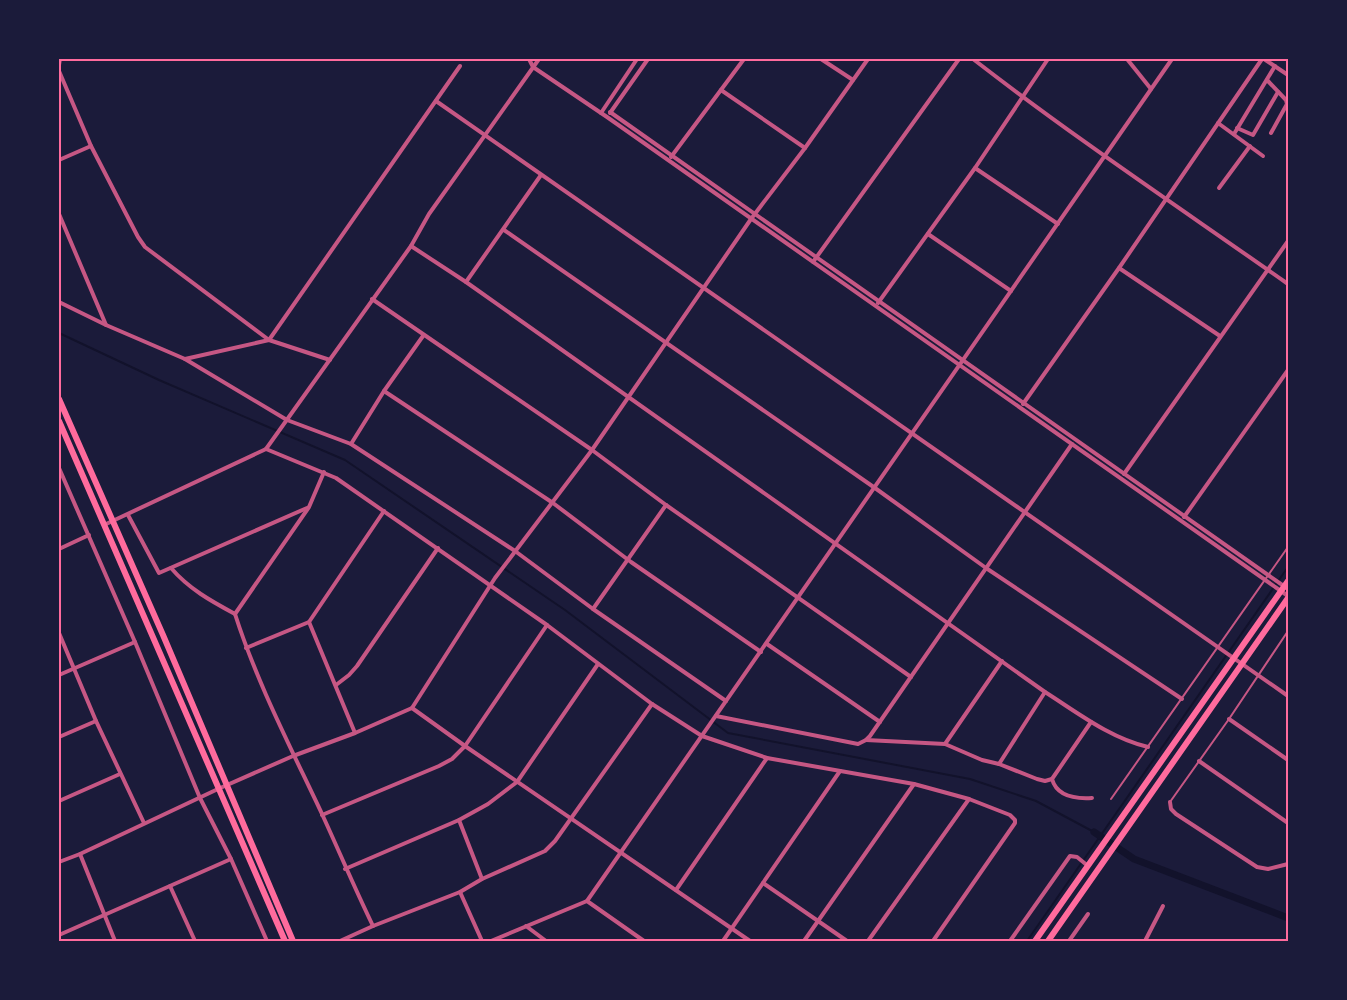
<svg xmlns="http://www.w3.org/2000/svg" width="1347" height="1000" viewBox="0 0 1347 1000" font-family="'Source Sans 3',sans-serif">
<rect width="100%" height="100%" fill="#1b1b3a"/>
<g fill="none" stroke-linecap="round" stroke-linejoin="round">
<g stroke="#12122b" stroke-width="2">
<path d="M59,333L159,380L345,460L565,610L728,733L970,779L1036,801L1094,832"/>
<path d="M1027,941L1288,567"/>
</g>
<path stroke="#12122b" stroke-width="7" d="M1094,832L1134,859L1288,918"/>
<g stroke="#c65784" stroke-width="2">
<path d="M1111,799L1288,547"/>
<path d="M1170,802L1229,719L1288,631"/>
</g>
<g stroke="#c65784" stroke-width="4">
<path d="M529,59L533,67L607,117L1288,596"/>
<path d="M821,59L853,80"/>
<path d="M973,59C1075,138 1183,210 1288,284"/>
<path d="M1127,59L1151,89"/>
<path d="M1264,59L1288,75"/>
<path d="M59,65L60,59"/>
<path d="M59,71L91,146L138,237L145,247L269,340L460,66"/>
<path d="M1267,80L1286,100L1287,104L1271,133"/>
<path d="M721,90L805,148"/>
<path d="M436,101L1288,696"/>
<path d="M610,112L1288,589"/>
<path d="M601,113L637,59"/>
<path d="M610,113L648,59"/>
<path d="M1218,123L1263,156"/>
<path d="M1237,128L1253,135L1278,92"/>
<path d="M1234,134L1275,66"/>
<path d="M671,157L744,59"/>
<path d="M59,160L91,146"/>
<path d="M975,168L1058,224"/>
<path d="M1219,188L1250,146"/>
<path d="M59,214L106,325"/>
<path d="M504,230L875,488L986,568L1182,699"/>
<path d="M928,234L1011,291"/>
<path d="M411,246L466,282L1045,692C1078,713 1110,738 1148,747"/>
<path d="M813,262L959,59"/>
<path d="M1119,268L1220,336"/>
<path d="M466,282L541,175"/>
<path d="M372,299L592,450L666,505L911,677"/>
<path d="M59,302L106,325L185,359L287,420L351,444L515,551L593,609L726,701"/>
<path d="M878,303L975,168L1048,59"/>
<path d="M185,359L269,340L330,360"/>
<path d="M384,391L553,503L631,562L761,652"/>
<path d="M1023,404L1119,268L1262,59"/>
<path d="M351,444L384,391L423,336"/>
<path d="M266,449L411,246L429,214L539,59"/>
<path d="M59,468L135,642L200,798L231,859L267,941"/>
<path d="M1124,474L1288,241"/>
<path d="M128,515L159,573L307,508"/>
<path d="M1184,517L1288,370"/>
<path d="M104,525L266,449L336,478L547,625L652,704L702,736L767,758L914,784L969,799L1010,815L1015,820V823L933,941"/>
<path d="M59,549L89,535"/>
<path d="M171,568C189,589 211,601 235,614L309,507L324,472"/>
<path d="M593,609L666,505"/>
<path d="M235,614C257,683 291,748 322,814C339,851 355,889 373,926"/>
<path d="M309,622L355,733"/>
<path d="M59,633L96,721L144,823"/>
<path d="M767,644L880,722"/>
<path d="M246,648L309,622L384,511"/>
<path d="M59,675L135,642"/>
<path d="M336,685L349,675L357,666L438,548"/>
<path d="M412,708L465,746L750,941"/>
<path d="M716,716L858,744L866,740L870,736L1072,444"/>
<path d="M1229,719L1288,760"/>
<path d="M1091,722L1052,779C1057,797 1076,799 1092,798"/>
<path d="M59,737L96,721"/>
<path d="M866,740L945,744L982,760L999,764L1037,779L1045,781L1052,779"/>
<path d="M945,744L1002,661"/>
<path d="M1199,761L1288,823"/>
<path d="M999,764L1045,692"/>
<path d="M59,801L120,774"/>
<path d="M1170,802L1171,809L1176,814L1257,867L1268,869L1288,864"/>
<path d="M322,815L439,766L452,759L465,746L547,625"/>
<path d="M459,820L482,879"/>
<path d="M80,854L115,941"/>
<path d="M59,862L80,854L218,789L293,756L355,733L412,708L495,578L592,450L751,219L805,148L868,59"/>
<path d="M345,869L459,820L488,804L517,782L598,664"/>
<path d="M763,883L847,941"/>
<path d="M170,886L195,941"/>
<path d="M676,890L767,758"/>
<path d="M460,892L482,941"/>
<path d="M587,901L644,941"/>
<path d="M526,926L546,941"/>
<path d="M59,935L231,859"/>
<path d="M340,941L373,926L460,892L482,879L545,851L555,841L652,704"/>
<path d="M491,941L587,901L1172,59"/>
<path d="M723,941L840,771"/>
<path d="M804,941L914,784"/>
<path d="M868,941L969,799"/>
<path d="M1010,941L1070,856L1077,857L1088,866"/>
<path d="M1069,941L1088,914"/>
<path d="M1145,941L1163,906"/>
</g>
<g stroke="#ff6b9d" stroke-width="6">
<path d="M59,399L163,635L293,941"/>
<path d="M59,421L285,941"/>
<path d="M1035,941L1288,581"/>
<path d="M1048,941L1288,598"/>
</g>
</g>
<rect width="1347" height="1000" fill="none" stroke="#1b1b3a" stroke-width="120"/>
<rect x="60" y="60" width="1227" height="880" fill="none" stroke="#ff6b9d" stroke-width="2"/>
</svg>
